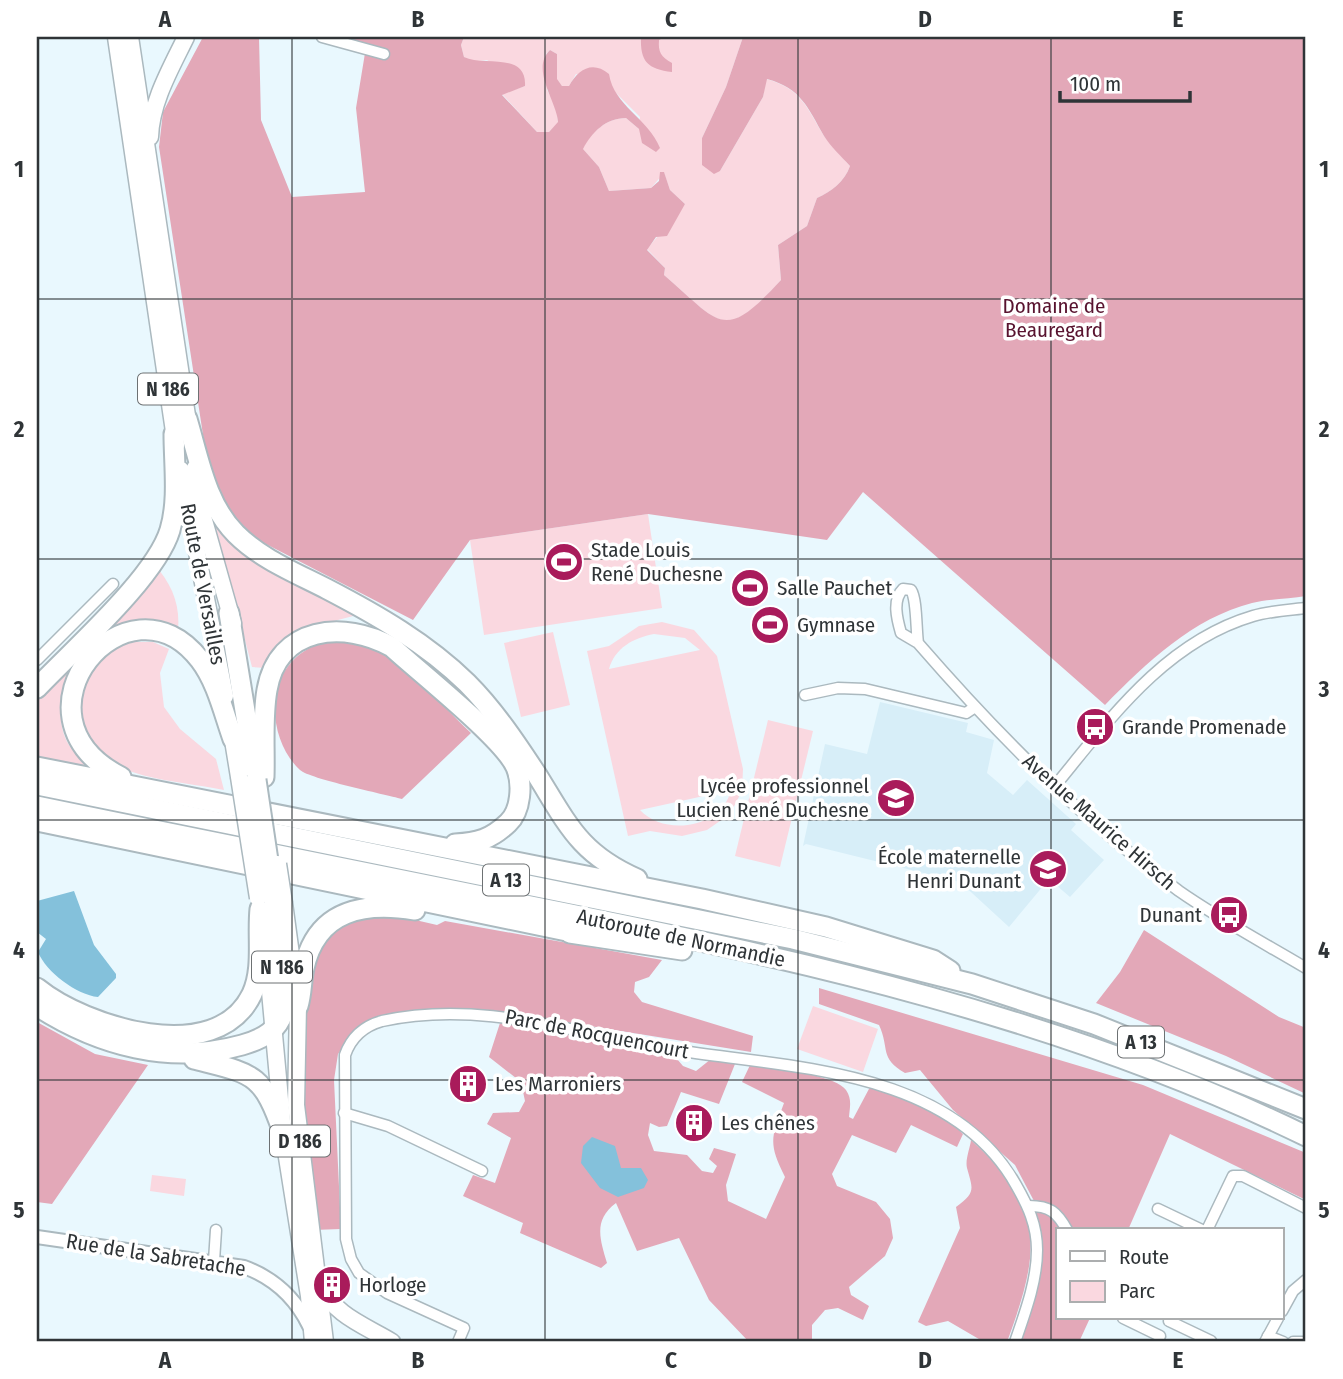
<svg xmlns="http://www.w3.org/2000/svg" width="1343" height="1379" viewBox="0 0 1343 1379" font-family="'Fira Sans Condensed',sans-serif">
<rect width="100%" height="100%" fill="#e9f8fe"/>
<path fill="#d7eef8" d="M880,702L968,723L966,732L994,740L987,773L1013,795L1027,780L1076,824L1071,830L1104,860L1070,897L1049,879L1009,927L960,882L806,844L803,846L825,744L867,754Z"/>
<g fill="#fad8e0" fill-rule="evenodd">
<path d="M464,37H743L726,87L702,138L720,171L763,97L766,79C801,88 807,108 824,136C831,146 841,156 850,166C845,181 831,192 817,198L807,226L778,245L781,280C723,344 721,324 664,275L665,268L647,249L685,204L670,190L664,173L651,188L609,191L599,167L582,148C592,132 606,118 626,118L639,129L640,117L611,88L576,74L569,86H562L557,80V54L550,50L546,54L547,90L557,108L558,123L549,132H537L502,94L525,86L487,60L473,62L464,57L461,45Z"/>
<path d="M648,514L662,608L484,635L470,540Z"/>
<path d="M215,525L261,565L357,615L296,631L266,668L252,667Z"/>
<path d="M159,570C174,589 180,607 178,631L102,633Z"/>
<path d="M662,622L694,630L717,656L743,769L742,791L730,814L707,830L682,836L650,831L628,836L587,651L609,646L639,626ZM654,634L685,638L700,650L609,669C615,648 633,638 654,634ZM731,790C722,828 665,837 640,810Z"/>
<path d="M553,632L570,705L521,717L504,643Z"/>
<path d="M132,642H153L169,649L160,673L164,707L180,729L216,759L224,790C186,782 132,780 99,756C93,751 90,739 87,732C65,686 89,658 132,642Z"/>
<path d="M72,662C62,686 54,721 69,745C75,754 85,762 92,770L37,760V698Z"/>
<path d="M768,720L813,731L780,867L735,856Z"/>
<path d="M813,1006L878,1029L863,1072L797,1049Z"/>
<path d="M152,1175L186,1179L184,1196L150,1191Z"/>
</g>
<g fill="#e3a8b8">
<path d="M203,37H259L261,120L292,197L365,192L356,108L366,47L337,37H464L461,45L464,57C483,67 527,51 525,86L502,95L537,132H549L558,122C557,102 530,69 550,50L557,54V79L562,86H569C578,70 592,60 609,74C614,106 648,118 660,148L656,152L642,143L639,129L626,118C606,118 592,132 583,149L599,167L609,191L651,188L659,181L660,172H664L670,190L685,204L667,236L656,237L647,250L665,268L664,275C721,324 723,343 781,280L778,245L807,226L817,198C831,192 845,181 850,166C841,156 831,147 824,136C808,108 801,88 767,79L763,97L720,171L714,174L702,165V138L726,87L743,37H1306V596C1289,599 1269,599 1252,603C1193,618 1146,663 1105,705L863,492L827,540L648,514L470,540L413,620L262,542C233,520 218,496 207,461L159,147L163,112Z"/>
<path d="M641,37H665L659,40C658,52 661,57 672,63V72C648,69 640,62 641,37Z"/>
<path d="M348,639C397,651 435,699 471,733L402,799C384,794 310,779 300,770C268,740 264,678 303,652C317,642 331,641 348,639Z"/>
<path d="M385,913L437,925L445,921L662,960L649,977L635,982L634,992L642,1002L753,1036L751,1052L509,1013L445,1010L379,1021L351,1036L338,1054L334,1080L341,1229L313,1230C307,1165 282,978 331,931C345,917 366,915 385,913Z"/>
<path d="M1144,930L1279,1017L1306,1028V1094L1226,1056L1096,1003L1120,972Z"/>
<path d="M819,988L1143,1085L1306,1153V1200L1170,1134L1128,1230H1058V1318H1090L1079,1342H1020L1041,1252L1034,1201L1015,1165L953,1110L920,1070L905,1073C879,1058 890,1049 879,1025L819,1004Z"/>
<path d="M37,1022L95,1054L148,1065L52,1204L37,1202Z"/>
<path d="M500,1023L519,1024L671,1052L683,1066L696,1071L711,1059L735,1064L719,1104L681,1092L667,1126L659,1127L650,1123L648,1135L654,1151L687,1155L702,1171L713,1173L717,1166L709,1159L714,1148L736,1154L726,1185L728,1201L766,1219L785,1177C768,1143 771,1138 784,1103L742,1082L751,1063C770,1067 836,1075 846,1090C852,1099 850,1106 849,1117L853,1119L870,1087C904,1097 937,1108 963,1134L957,1147L911,1125L896,1153L852,1135L832,1174L837,1186L876,1202L890,1219L893,1238L885,1256L849,1287L851,1295L869,1306L863,1320L838,1308L825,1310L812,1325V1342H749L709,1300L679,1238L637,1251L616,1203C593,1220 600,1239 607,1263L601,1268L520,1233L523,1223L463,1196L473,1175L495,1183L511,1138L487,1124L493,1113L519,1112L525,1101L521,1082L489,1057Z"/>
<path d="M971,1140C1047,1209 1040,1252 1007,1342H984L948,1321L926,1326L918,1322L960,1228L956,1207C976,1192 973,1190 967,1168C965,1160 970,1148 971,1140Z"/>
</g>
<g fill="#84c1db">
<path d="M74,891L94,945L116,974V978L98,997C77,995 46,972 38,952L46,939L37,932V901Z"/>
<path d="M592,1137L615,1146L621,1168H641L648,1180L644,1188L618,1197L600,1188L581,1163L583,1146Z"/>
</g>
<g fill="none" stroke-linecap="round" stroke-linejoin="round">
<defs>
<g id="minor">
<path d="M322,37L384,54"/>
<path d="M918,643C916,630 917,599 911,590L903,589C892,600 897,619 901,633L918,643C997,734 1081,819 1179,891C1219,919 1264,943 1306,968"/>
<path d="M37,660L113,584"/>
<path d="M805,695L838,688L865,689L966,713L975,707"/>
<path d="M1054,787C1110,719 1165,642 1253,616C1270,611 1289,610 1306,608"/>
<path d="M344,1113L388,1126L482,1171"/>
<path d="M1029,1206C1050,1206 1057,1212 1067,1230"/>
<path d="M1158,1209L1202,1230"/>
<path d="M1207,1230L1233,1176H1243L1306,1208"/>
<path d="M214,1261L216,1230"/>
<path d="M1282,1311L1293,1291L1306,1280"/>
<path d="M1123,1318L1160,1336"/>
<path d="M1169,1321L1211,1341"/>
<path d="M1268,1336L1283,1342"/>
<path d="M458,1342L464,1328L387,1293L359,1273L351,1259L346,1239L345,1055C351,1038 364,1026 382,1021C482,999 577,1034 675,1050C791,1068 951,1069 1016,1185C1028,1206 1037,1225 1037,1250C1037,1281 1025,1313 1015,1342"/>
<path d="M1265,1342L1278,1318"/>
<path d="M1293,1342H1306"/>
</g>
<path id="tertiary" d="M37,1237L244,1267C274,1278 295,1297 309,1326"/>
<g id="primary">
<path d="M116,37L176,445"/>
<path d="M130,37L189,429"/>
<path d="M150,137C151,102 171,68 186,37"/>
<path d="M195,468L200,506L233,623"/>
<path d="M181,470L225,696"/>
<path d="M231,728L239,777"/>
<path d="M284,903L298,1006L296,1105L325,1342"/>
<path d="M266,948L283,1132L309,1296L313,1342"/>
<path d="M323,1285C330,1314 368,1327 392,1342"/>
</g>
<g id="motorway">
<path d="M187,419C199,459 206,504 236,534C261,559 296,573 327,589C377,615 426,643 467,683C494,710 516,743 537,775C568,825 580,854 637,879"/>
<path d="M229,613L255,772"/>
<path d="M37,688C73,650 156,577 170,530C179,500 174,465 174,434"/>
<path d="M37,767L702,899L826,927L933,960L950,971"/>
<path d="M121,777C0,715 128,566 200,660C217,682 224,714 233,739"/>
<path d="M264,777C265,749 262,718 267,690C278,626 344,620 392,647C419,672 503,738 516,767C523,784 521,811 508,823C491,839 478,843 455,844"/>
<path d="M37,785L793,939L972,984L1094,1024L1306,1109"/>
<path d="M37,806C203,840 369,873 536,907C797,959 1065,1018 1306,1136"/>
<path d="M37,821L581,934"/>
<path d="M570,933L682,950"/>
<path d="M37,988C85,1027 216,1069 252,994C264,968 257,937 260,909"/>
<path d="M37,1006C99,1046 170,1065 242,1045C263,1039 280,1030 284,1008L274,901"/>
<path d="M298,1006C302,993 301,981 304,968C317,909 365,902 415,910"/>
<path d="M194,1059C253,1074 262,1072 283,1132"/>
</g>
</defs>
<use href="#minor" stroke="#abb9bf" stroke-width="13"/>
<use href="#tertiary" stroke="#abb9bf" stroke-width="16"/>
<use href="#primary" stroke="#abb9bf" stroke-width="19"/>
<use href="#motorway" stroke="#abb9bf" stroke-width="23"/>
<use href="#minor" stroke="#fff" stroke-width="10"/>
<use href="#tertiary" stroke="#fff" stroke-width="12"/>
<use href="#primary" stroke="#fff" stroke-width="16"/>
<use href="#motorway" stroke="#fff" stroke-width="19"/>
<defs>
<g id="primary-bridge">
<path d="M239,777L258,898"/>
<path d="M278,864L284,903"/>
</g>
<path id="motorway-bridge" d="M256,780L274,901"/>
</defs>
<use href="#primary-bridge" stroke="#abb9bf" stroke-width="19" stroke-linecap="butt"/>
<use href="#motorway-bridge" stroke="#abb9bf" stroke-width="23" stroke-linecap="butt"/>
<use href="#primary-bridge" stroke="#fff" stroke-width="16"/>
<use href="#motorway-bridge" stroke="#fff" stroke-width="19"/>
</g>
<path fill="none" stroke="#2f3437" stroke-width="2" stroke-opacity="0.55" d="M292,37V1342M545,37V1342M798,37V1342M1051,37V1342M37,299H1306M37,559H1306M37,820H1306M37,1080H1306"/>
<defs>
<symbol id="stadium-disc" viewBox="-11 -11 22 22"><circle r="9.5" fill="#a91b5b" stroke="#fff"/><path d="M0-5a6.5 5 0 1 0 0 10a6.5 5 0 1 0 0-10ZM-3.5-1.8h7v3.6h-7Z" fill="#fff"/></symbol>
<symbol id="bus-disc" viewBox="-11 -11 22 22"><circle r="9.5" fill="#a91b5b" stroke="#fff"/><path d="M-5-6H5V4H4V6H2V4H-2V6H-4V4H-5ZM-3.5-4V0h7V-4ZM-3.5 1.2v1.5H-2V1.2ZM2 1.2v1.5H3.5V1.2Z" fill="#fff"/></symbol>
<symbol id="school-disc" viewBox="-11 -11 22 22"><circle r="9.5" fill="#a91b5b" stroke="#fff"/><path d="M0-5L7-2L0 1L-7-2ZM-4 1L0 2.5L4 1V4Q0 6-4 4Z" fill="#fff"/></symbol>
<symbol id="building-disc" viewBox="-11 -11 22 22"><circle r="9.5" fill="#a91b5b" stroke="#fff"/><path d="M-4-6H4V6H1V3H-1V6H-4ZM-2.5-4.3h1.7v1.8h-1.7ZM.8-4.3h1.7v1.8H.8ZM-2.5-1h1.7V.8h-1.7ZM.8-1h1.7V.8H.8Z" fill="#fff"/></symbol>
</defs>
<g fill-rule="evenodd">
<use href="#stadium-disc" x="542" y="540" width="44" height="44"/>
<use href="#stadium-disc" x="728" y="566" width="44" height="44"/>
<use href="#stadium-disc" x="748" y="603" width="44" height="44"/>
<use href="#bus-disc" x="1073" y="705" width="44" height="44"/>
<use href="#school-disc" x="874" y="776" width="44" height="44"/>
<use href="#school-disc" x="1026" y="847" width="44" height="44"/>
<use href="#bus-disc" x="1207" y="893" width="44" height="44"/>
<use href="#building-disc" x="446" y="1062" width="44" height="44"/>
<use href="#building-disc" x="672" y="1101" width="44" height="44"/>
<use href="#building-disc" x="310" y="1263" width="44" height="44"/>
</g>
<g text-anchor="middle" stroke-width="7" stroke-linejoin="round" paint-order="stroke">
<g fill="#fff" stroke="#6d7173" stroke-width="2">
<rect x="138" y="373.5" width="60" height="31" rx="5"/>
<rect x="483" y="864.5" width="46" height="31" rx="5"/>
<rect x="252" y="951.5" width="60" height="31" rx="5"/>
<rect x="1118" y="1026.5" width="46" height="31" rx="5"/>
<rect x="270" y="1125.5" width="60" height="31" rx="5"/>
</g>
<g font-size="19" font-weight="bold" fill="#2f3437">
<text x="168" y="396">N 186</text>
<text x="506" y="887">A 13</text>
<text x="282" y="974">N 186</text>
<text x="1141" y="1049">A 13</text>
<text x="300" y="1148">D 186</text>
</g>
<g font-size="21" fill="#58132f" stroke="#fff">
<text x="1054" y="313">Domaine de<tspan x="1054" dy="24">Beauregard</tspan></text>
</g>
<g font-size="21" fill="#2f3437" stroke="#fff" text-anchor="start">
<text x="591" y="557">Stade Louis<tspan x="591" dy="24">René Duchesne</tspan></text>
<text x="777" y="595">Salle Pauchet</text>
<text x="797" y="632">Gymnase</text>
<text x="1122" y="734">Grande Promenade</text>
<text x="869" y="793" text-anchor="end">Lycée professionnel<tspan x="869" dy="24">Lucien René Duchesne</tspan></text>
<text x="1021" y="864" text-anchor="end">École maternelle<tspan x="1021" dy="24">Henri Dunant</tspan></text>
<text x="1202" y="922" text-anchor="end">Dunant</text>
<text x="495" y="1091">Les Marroniers</text>
<text x="721" y="1130">Les chênes</text>
<text x="359" y="1292">Horloge</text>
</g>
<g font-size="21" fill="#2f3437" stroke="#fff">
<text transform="translate(203 584) rotate(79)" y="7">Route de Versailles</text>
<text transform="translate(1099 822) rotate(41)" y="7">Avenue Maurice Hirsch</text>
<text transform="translate(681 938) rotate(12)" y="7">Autoroute de Normandie</text>
<text transform="translate(597 1034) rotate(11)" y="7">Parc de Rocquencourt</text>
<text transform="translate(156 1255) rotate(9)" y="7">Rue de la Sabretache</text>
</g>
</g>
<rect width="1343" height="1379" fill="none" stroke="#ffffff" stroke-width="77"/>
<rect x="1056" y="1228" width="228" height="91" fill="#ffffff" stroke="#acaeaf" stroke-width="2"/>
<rect x="1070" y="1251" width="35" height="10" fill="#ffffff" stroke="#acaeaf" stroke-width="2"/>
<text x="1119" y="1264" font-size="21" fill="#2f3437">Route</text>
<rect x="1070" y="1281" width="35" height="21" fill="#fad8e0" stroke="#acaeaf" stroke-width="2"/>
<text x="1119" y="1298" font-size="21" fill="#2f3437">Parc</text>
<path d="M1060 91v10h130v-10" fill="none" stroke="#2f3437" stroke-width="3.5"/>
<text x="1070" y="91" font-size="21" fill="#2f3437" stroke="#ffffff" stroke-width="5" paint-order="stroke">100 m</text>
<rect x="38" y="38" width="1266" height="1302" fill="none" stroke="#2f3437" stroke-width="2.5"/>
<g font-size="23" text-anchor="middle" font-weight="bold" fill="#2f3437">
<text x="165" y="27">A</text>
<text x="418" y="27">B</text>
<text x="671" y="27">C</text>
<text x="925" y="27">D</text>
<text x="1178" y="27">E</text>
<text x="19" y="177">1</text>
<text x="1324" y="177">1</text>
<text x="19" y="437">2</text>
<text x="1324" y="437">2</text>
<text x="19" y="697">3</text>
<text x="1324" y="697">3</text>
<text x="19" y="958">4</text>
<text x="1324" y="958">4</text>
<text x="19" y="1218">5</text>
<text x="1324" y="1218">5</text>
<text x="165" y="1368">A</text>
<text x="418" y="1368">B</text>
<text x="671" y="1368">C</text>
<text x="925" y="1368">D</text>
<text x="1178" y="1368">E</text>
</g>
</svg>
